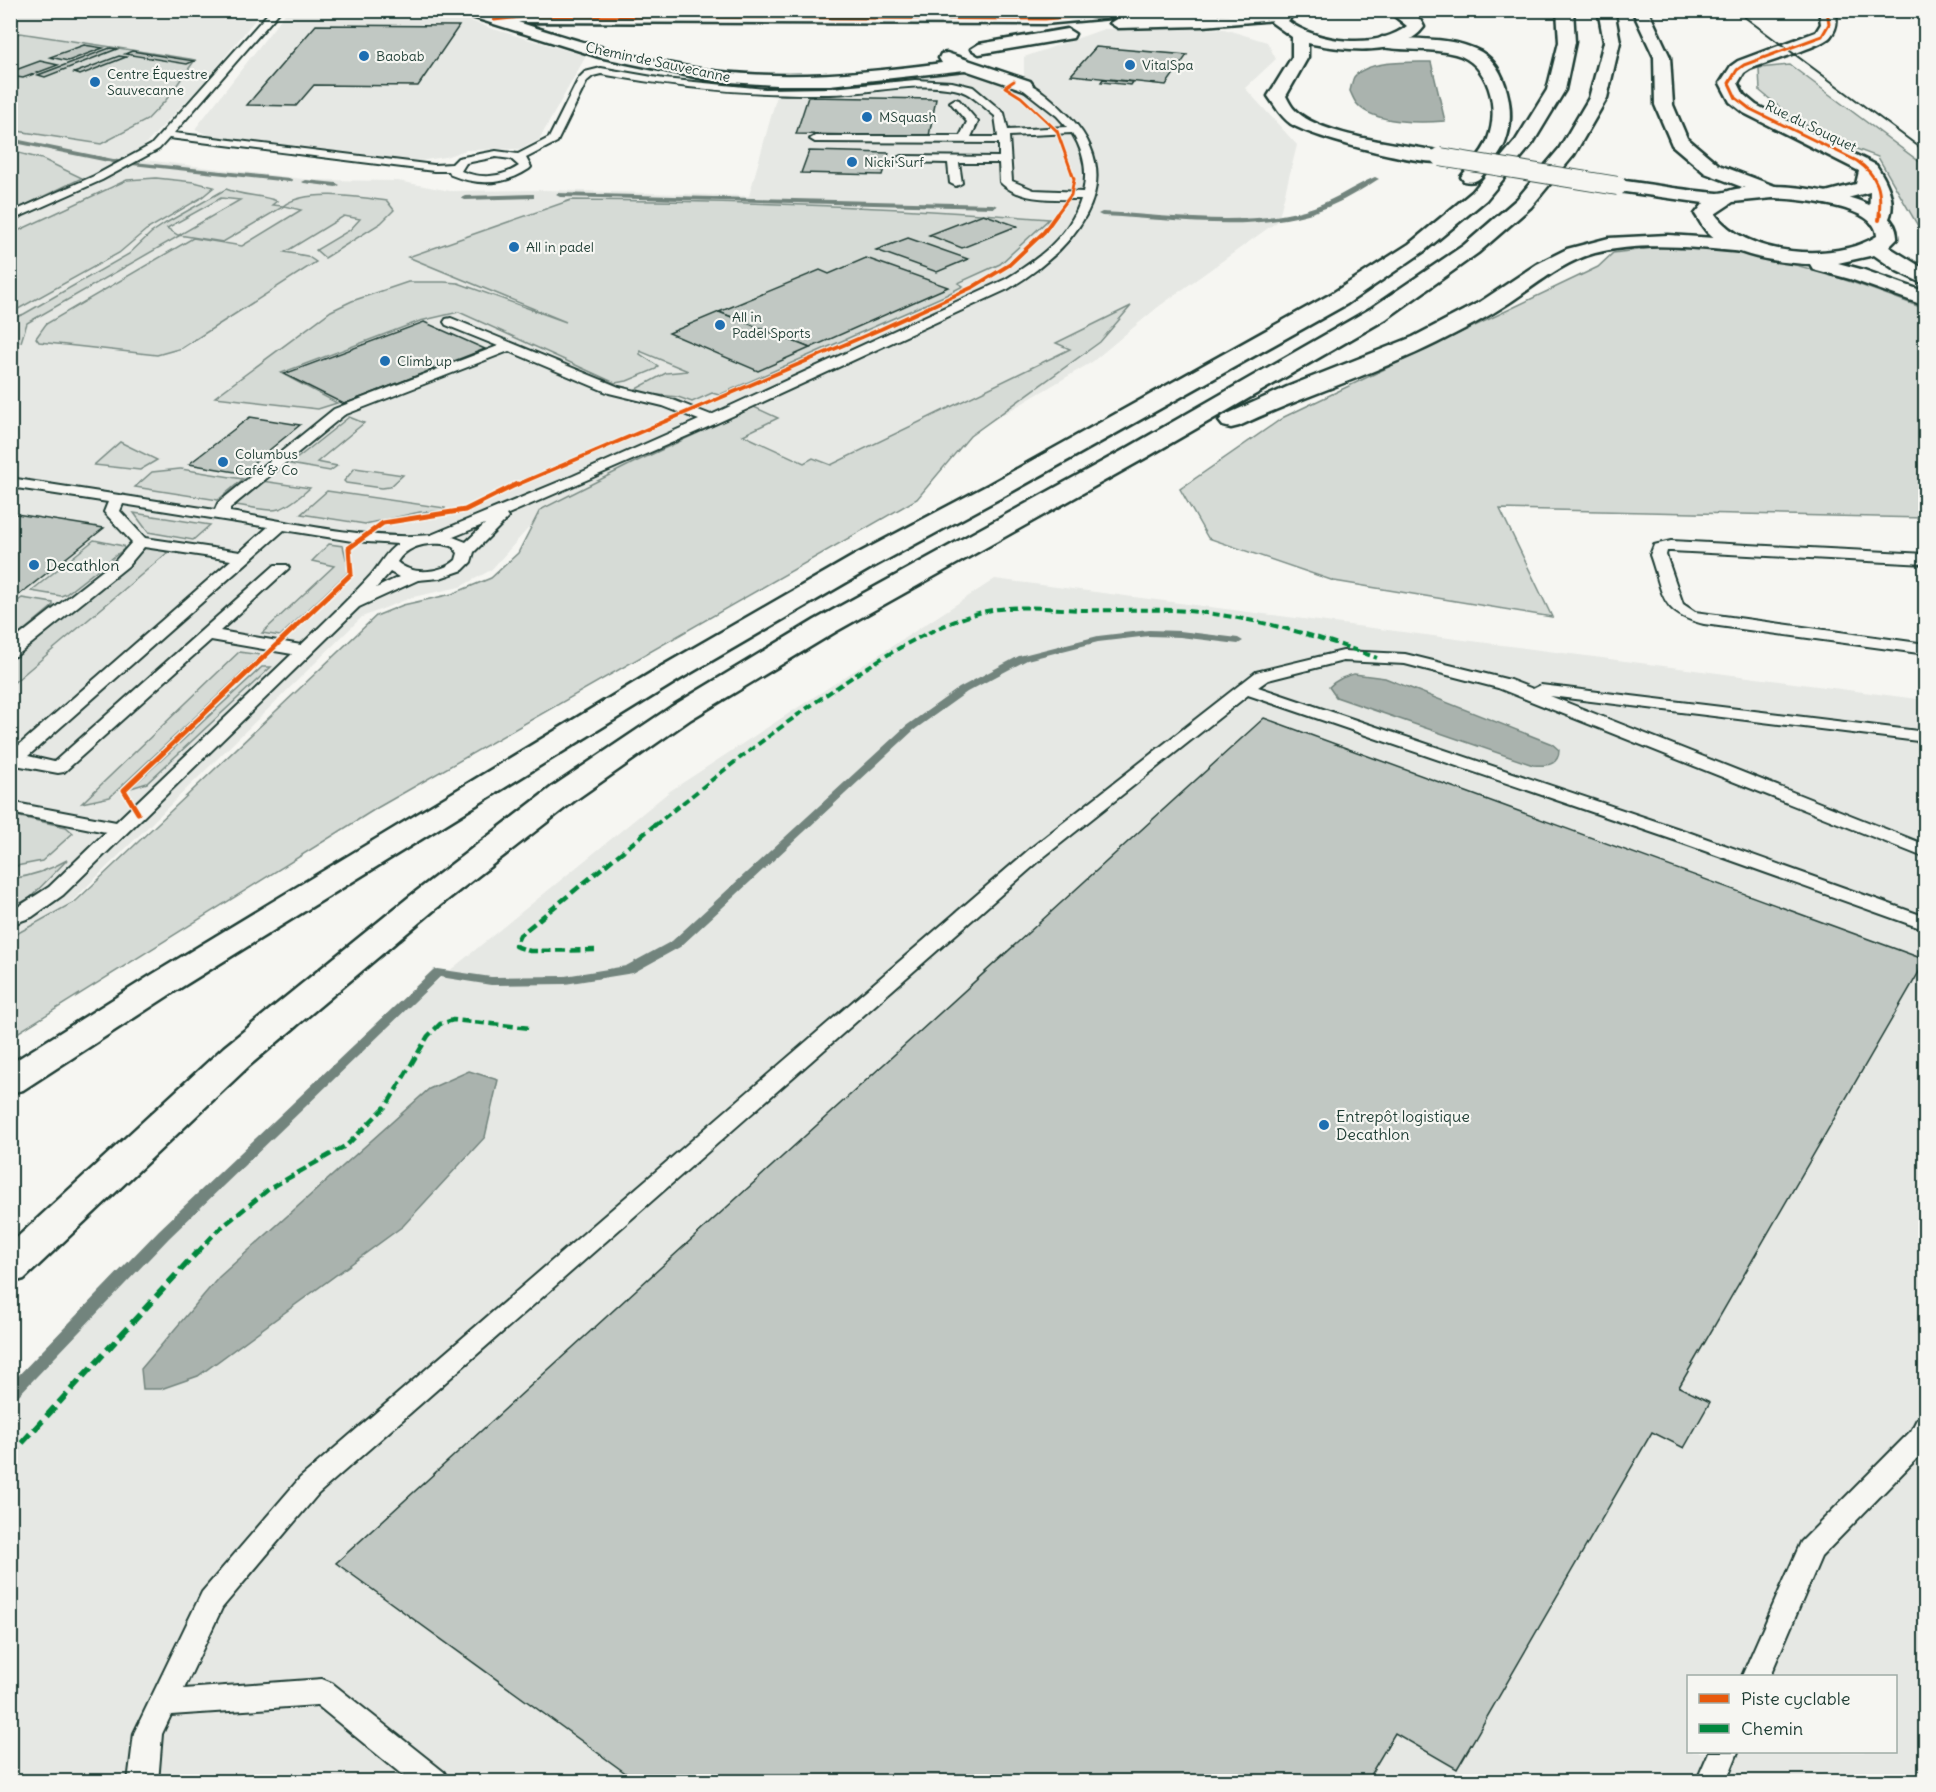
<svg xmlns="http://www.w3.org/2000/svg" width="1936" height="1792" viewBox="0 0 1936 1792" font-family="Delius,sans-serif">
<rect width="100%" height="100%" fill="#f6f6f2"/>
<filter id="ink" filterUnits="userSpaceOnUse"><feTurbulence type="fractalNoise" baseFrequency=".0167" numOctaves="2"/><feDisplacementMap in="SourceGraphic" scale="12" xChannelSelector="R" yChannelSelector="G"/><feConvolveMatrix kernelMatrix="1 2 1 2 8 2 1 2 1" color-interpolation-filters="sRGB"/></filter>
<g filter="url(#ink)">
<g fill="#e6e8e4" fill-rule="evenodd">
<path d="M11,11H262L208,78L144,146L128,158L311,180L398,181L450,191L543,190L749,196L777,95L959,72L1024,85V57L1104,29H1224L1267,42L1276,59L1245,88L1297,145L1278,221L1158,307L1092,362L773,550L534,522L491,570L460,587L413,597L362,617L11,961Z"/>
<path d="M287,11H445L490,28L586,56L539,140L520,149L466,150L445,157L412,162L208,135L195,129Z"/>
<path d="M995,579L1925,700V1781L11,1782V1397L125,1265L426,990L670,791ZM1688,1676H1896V1752H1688Z"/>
</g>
<g fill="#d6dbd6" stroke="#7a8c85" stroke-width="1.5">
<path d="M20,33L190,59L195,60L166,100L147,120L101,144L11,130L10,37Z"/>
<path d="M1790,65L1925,166V238L1878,157L1843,144L1794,119L1760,91L1759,68Z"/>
<path d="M11,151L42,159L82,178L11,212Z"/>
<path d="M156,178L194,182L214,187L201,198L146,230L119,253L11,313V234L127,180Z"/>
<path d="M226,189C243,196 261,195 277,201L272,205L283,206C305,188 360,197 387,201L394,210L381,223L325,258L316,250L350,230L360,219L344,216L285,252L307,256L316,262L182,348L157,355L39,342L36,338L46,324L193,238L242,246L301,210L284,206L223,242L179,235L240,200L221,198L167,228L179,236L27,323L21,342L11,340V319L24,314L129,254L151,233L166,223Z"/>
<path d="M571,200C731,201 890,206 1049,219L1000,264L958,283L963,286L946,295L719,395L712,393L692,402L678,397L638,393L634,390L666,373L688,371L640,351V354L658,366L656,369L627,381L615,383L459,312L420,321L281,373L337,403L318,409L215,397L331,311L352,301L408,282H444L458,283L566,322L408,257Z"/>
<path d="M1670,246C1762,249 1840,276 1925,309V518L1500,509L1552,617L1334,581L1208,538L1180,489L1284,417L1598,267L1613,253Z"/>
<path d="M1131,306L1100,342L970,436L917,499L377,808L11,1037V937L76,901L376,616L403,605L452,594L491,578L518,553L540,510L633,463L754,407L778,418L743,435L804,463L813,458L831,465L1070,349L1056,343Z"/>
<path d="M349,417L364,423L317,462L337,466L330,471L290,464Z"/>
<path d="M120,442L157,460L140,470L94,465Z"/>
<path d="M355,468L403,475L390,487L381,488L346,483L344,481Z"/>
<path d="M180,469H181L243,479L218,500L135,487L152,472Z"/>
<path d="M262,481L310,488C277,517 276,511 236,505Z"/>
<path d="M327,491L445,508L443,511L420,512L365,524L301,514Z"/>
<path d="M134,513L210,525L193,540L148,532Z"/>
<path d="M94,540L123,546L124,549L66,594L61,596L31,591Z"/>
<path d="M329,544L343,546L349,571L280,636L262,633L334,566L312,561Z"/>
<path d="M148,546L161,548L167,553L11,685V659Z"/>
<path d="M22,598L53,603V606L11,641V606Z"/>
<path d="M239,652L261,655L110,797L82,803Z"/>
<path d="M262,667H271L147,783L131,788Z"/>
<path d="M11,815L66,827L73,833L42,861L11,867Z"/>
<path d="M67,860L30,898L11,908V879C32,876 48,871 67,860Z"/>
</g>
<g fill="#aab3ae" stroke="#72847d" stroke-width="1.5">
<path d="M1431,62L1445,121C1421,123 1374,124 1357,104C1354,101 1352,95 1350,91C1351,87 1352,81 1354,77C1368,60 1411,62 1431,62Z"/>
<path d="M1354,674L1385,678L1552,744L1559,750C1559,766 1546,766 1533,765L1336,697L1329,687C1337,679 1344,677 1354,674Z"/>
<path d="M469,1071L498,1080L485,1137L403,1226L198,1376L161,1389H143L141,1369L219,1277L429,1089Z"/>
</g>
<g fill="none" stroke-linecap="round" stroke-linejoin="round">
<g fill="#72847d" fill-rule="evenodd">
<path d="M10,138L118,160L121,162L118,164L10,142Z"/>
<path d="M134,162L289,178L293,180L289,182L132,165L131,164Z"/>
<path d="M1375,177L1379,179L1377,180C1355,194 1333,207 1308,214C1242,232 1169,219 1102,216L1098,214L1102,212C1164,215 1245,227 1304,210C1331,203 1351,187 1375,177Z"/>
<path d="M306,180L336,183L340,185L336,187L304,183L302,182Z"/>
<path d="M557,193L993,204L997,206L993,208L560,197L556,195Z"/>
<path d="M531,194H534V198L465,200L461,198L465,196Z"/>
<path d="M1149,630L1180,631L1238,638L1243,641L1238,644L1180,637L1149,636L1098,642L1027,660L967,692L914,730L680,947L633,973L565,984L491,985L440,977L169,1238L15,1399L10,1401V1384L159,1230L433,970L437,969L491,977L565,976L626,966L672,941L906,726L959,688L1019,656L1098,636Z"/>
</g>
</g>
<g fill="#c1c8c3" stroke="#1f3d34" stroke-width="1.5">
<path d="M316,25L459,26L418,86L314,85L296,106L247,105Z"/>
<path d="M84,45L103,48L68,61L50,57Z"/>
<path d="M1096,47L1187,55L1166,85L1071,75Z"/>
<path d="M110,48L117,49L45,77L38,75Z"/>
<path d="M132,51L156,55L194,61L187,64L125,54Z"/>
<path d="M119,56L126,57L80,75L74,73Z"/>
<path d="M40,61L58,65L23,78L10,76V72Z"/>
<path d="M1103,79L1133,82L1131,85L1101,82Z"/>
<path d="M808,97L936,99L929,136L796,134Z"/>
<path d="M809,151L889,153L882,175L801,173Z"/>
<path d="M983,214L1017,226L962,248L929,235Z"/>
<path d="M908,238L968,259L937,272L876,250Z"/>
<path d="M866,258L948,287L810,348L719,312L820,270L829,274Z"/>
<path d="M719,312L810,348L758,371L669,333Z"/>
<path d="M424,322L485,349L344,404L284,374Z"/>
<path d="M250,417L300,425L241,473L189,464Z"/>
<path d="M10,513L104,528L10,602Z"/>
<path d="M1264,718L1926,960L1679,1387L1710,1402L1684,1448L1652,1432L1457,1769L1395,1733L1366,1782H638L336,1563Z"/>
</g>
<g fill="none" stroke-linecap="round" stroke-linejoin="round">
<defs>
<g id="service">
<path d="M271,10H281L174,133L434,165L452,164L458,158L496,151L518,154L549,138L579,78L585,72L601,68L664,79L765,89L832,88L915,80L952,82L973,87L1004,113L1008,130L1067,127L1057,116L1020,87V83L1024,82C1041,87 1059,106 1071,118C1133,186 1070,252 1008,289L717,423L506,515L508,518L474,552L471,562L463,570L440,578L418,580L359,607L63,895L32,917L10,925V912L49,887L106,832L10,813V802L116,822L292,654L211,640L64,772L58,773L10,764V753L231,560L144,547L128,566L16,656L10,657V643L116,560L132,542L104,512L108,502L10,487V478L215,510L218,503L334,409L498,346L446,325L444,322L446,319L451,318L619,387L673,400L711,415L1006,279C1037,260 1069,237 1081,199C1055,199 1020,202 1000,182L999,163H959L962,183L956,186L950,183L948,163L901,162L895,159L901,156L999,157V143L815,142L810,139L815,136H960L967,122L950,102L955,99L959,100L978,122L971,137H998L995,116C982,106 971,92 954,89C912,81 869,94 827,94C748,95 678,88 601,74L593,76L587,81L557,142L526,158L531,167L529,169C505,185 478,186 451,175L449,171H434L169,138L159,149L102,180L10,221V213L94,176L151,145ZM1072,133C1084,152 1088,171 1083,192L1034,190L1012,181L1009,136ZM496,157L511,159L519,166C501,178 480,179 461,171L466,163ZM509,351L609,393L663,406L699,420L573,476L431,535C371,541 290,522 230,512V508L344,415ZM123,504L268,527L240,552L145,538L120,511ZM485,524L466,542L453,537ZM284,530L352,541L398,544C386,551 380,565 371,575C348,600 325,622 301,645L220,631L289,568L287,565H275L54,762L28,756ZM442,544L452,546L458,553L456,560C442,573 412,576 397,562C407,546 425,543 442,544ZM390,572L399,577L376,588Z"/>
<path d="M1671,541L1926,554V564L1671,551H1667L1666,555L1683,604L1695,612L1926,644V654L1704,624C1659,613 1664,594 1650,555L1654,545Z"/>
<path d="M1343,651L1405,654L1510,680L1533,689L1541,685L1926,732V742L1550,696L1926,845V858L1498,688L1405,664L1343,661L1268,680L1258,687L1688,832L1926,917V930L1674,840L1248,695L1045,856L318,1494L222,1608L184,1689L322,1679L332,1683L444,1772L449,1782H411L317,1705L171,1715L162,1734L158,1782H128L134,1733L202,1592L300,1478L1031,848L1256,672Z"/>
<path d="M1926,1416V1449L1821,1557L1770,1676H1742L1801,1542L1911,1431L1917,1419Z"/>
<path d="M1709,1752H1738L1726,1782H1696Z"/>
</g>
<g id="minor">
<path d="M457,10H482L495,15L531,11L1045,14L1085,10H1151L1143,15L1045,24L518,22C582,43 647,62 713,71C790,80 866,73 942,63L939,58L941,54L947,53L1030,81L1033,85L1030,89L1024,90L965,70L830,85H776L714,81L599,57L459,13Z"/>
<path d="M1281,11L1287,13L1289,16L1287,19L1203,26L1118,28L1110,23L1118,18Z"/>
<path d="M1067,29L1075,34L1073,38L979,54L971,49L979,44Z"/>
</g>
<path id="tertiary" d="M1819,10H1835C1838,21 1837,29 1830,37C1822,46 1765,63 1750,69L1744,73L1738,83L1744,95L1756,105L1876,165C1887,181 1899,205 1886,224H1872L1869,220L1870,192L1825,204L1818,202L1815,198L1818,194L1856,184L1859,171L1744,113L1730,102L1720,83L1731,66L1738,61L1816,32L1821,24Z"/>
<g id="secondary">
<path d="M1278,10H1297L1288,21C1317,43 1377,50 1407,26L1387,10C1404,10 1417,10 1424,27C1401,58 1341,50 1308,43V57L1286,96C1288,100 1290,104 1293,108C1319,138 1409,144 1447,153L1449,157L1447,161C1424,167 1313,138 1291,124C1280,116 1276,107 1268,96L1292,57V37L1271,22Z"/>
<path d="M1618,180C1651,184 1685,191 1718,193C1724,193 1730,190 1736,189C1748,187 1760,186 1772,186C1802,186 1900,197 1897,239L1889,247L1926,270V285L1897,271L1874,255L1838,263L1864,270L1926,292V306L1850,279L1813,269L1810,264C1780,263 1730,256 1708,233C1703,228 1699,220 1695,214L1704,203L1611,190L1608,186L1611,182ZM1773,198C1795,199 1878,205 1877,236C1835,263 1746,257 1715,214L1733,202Z"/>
</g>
<path id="trunk" d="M1632,10H1648L1670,57L1673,105L1687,138L1719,165L1780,188L1783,192L1780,196H1766L1705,173L1672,145L1655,105L1654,57Z"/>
<g id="motorway">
<path d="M1557,10H1573L1575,42L1565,90L1533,143L1486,200L1423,252L1347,304L1006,495L873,567L682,678L177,990L23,1090L10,1093V1064L153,974L662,666L855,555L988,485L1331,294L1409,244L1472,192L1516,140L1547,90L1559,42Z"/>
<path d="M1598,10H1614L1620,42L1607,98L1574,155L1531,207L1478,253L1386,319L1147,457L835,632L691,719L574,801L433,911L250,1065L24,1279L10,1283V1244L224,1047L409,897L552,787L671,707L815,620L1129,447L1370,309L1464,245L1517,199L1559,149L1589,98L1604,42Z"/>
<path d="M1382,37C1413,40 1453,36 1481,52C1507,67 1516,113 1506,140C1503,150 1496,159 1489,167C1481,177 1478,184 1464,181L1461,177C1470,164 1483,154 1488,139C1500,108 1489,63 1455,54C1429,47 1402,52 1376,46L1374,42Z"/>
<path d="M1668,235L1745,240L1752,242L1755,246L1752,250L1745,252C1696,248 1643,241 1595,253C1562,262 1536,285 1509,303C1486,318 1461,331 1437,343C1373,375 1304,395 1239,426L1231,428L1223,426L1219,421L1223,416L1287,387L1413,337L1480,302L1537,264L1567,249L1609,238Z"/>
</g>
</defs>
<use href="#service" stroke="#1f3d34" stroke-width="4"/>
<use href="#minor" stroke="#1f3d34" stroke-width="5"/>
<use href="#tertiary" stroke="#1f3d34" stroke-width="5"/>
<use href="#secondary" stroke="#1f3d34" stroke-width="5"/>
<use href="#trunk" stroke="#1f3d34" stroke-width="5"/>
<use href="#motorway" stroke="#1f3d34" stroke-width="5"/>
<use href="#service" fill="#f6f6f2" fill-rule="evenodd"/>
<use href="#minor" fill="#f6f6f2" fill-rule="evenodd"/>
<use href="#tertiary" fill="#f6f6f2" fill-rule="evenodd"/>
<use href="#secondary" fill="#f6f6f2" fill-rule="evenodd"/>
<use href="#trunk" fill="#f6f6f2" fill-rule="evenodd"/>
<use href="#motorway" fill="#f6f6f2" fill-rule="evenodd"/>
<path stroke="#1f3d34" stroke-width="2" d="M1735,10L1926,152"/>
<defs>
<path id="secondary-bridge" d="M1440,157L1618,186"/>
</defs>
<use href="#secondary-bridge" stroke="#1f3d34" stroke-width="20" stroke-linecap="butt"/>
<use href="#secondary-bridge" stroke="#f6f6f2" stroke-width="18"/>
<path stroke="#00873e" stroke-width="4" stroke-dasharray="8 4" stroke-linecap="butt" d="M654,826C706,784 758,743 813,704C863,669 916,633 975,614C1011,603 1047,609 1083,610C1118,611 1153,608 1188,611C1253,617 1316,635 1377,658"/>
<g stroke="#00873e" stroke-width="4.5" stroke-dasharray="10 4.5" stroke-linecap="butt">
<path d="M595,950L530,951L515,946L520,935L656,824"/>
<path d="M196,1254L217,1231L269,1189L347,1145L387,1105L428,1036L440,1024L453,1020L531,1028"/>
</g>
<path stroke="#00873e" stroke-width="6" stroke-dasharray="12 6" stroke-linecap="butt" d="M10,1456L197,1252"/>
<defs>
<g id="cycleway-far2">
<path d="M1827,10L1829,24L1822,36L1744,65L1737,70L1729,83L1736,98L1750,109L1857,161C1878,176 1882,190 1879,215"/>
<path d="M494,20L531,16L1045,19L1143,10"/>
<path d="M1014,81L1005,87L1021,97L1057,131L1074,179L1071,195L1056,215"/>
</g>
<g id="cycleway-far1">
<path d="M1879,220L1880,214"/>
<path d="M514,486L881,329L973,287L1009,265L1044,232L1057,214"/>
</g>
<path id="cycleway" d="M138,813L124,790L351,574L349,548L383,523L465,510L517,484"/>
</defs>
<use href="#cycleway-far2" stroke="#f6f6f2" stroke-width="5"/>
<use href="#cycleway-far1" stroke="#f6f6f2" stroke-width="6"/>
<use href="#cycleway" stroke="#f6f6f2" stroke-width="8"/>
<use href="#cycleway-far2" stroke="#e8590c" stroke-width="3"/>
<use href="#cycleway-far1" stroke="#e8590c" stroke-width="4"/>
<use href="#cycleway" stroke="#e8590c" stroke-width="5"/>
</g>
</g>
<g fill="#1f6fb2" stroke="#f6f6f2" stroke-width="2">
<circle cx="364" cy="56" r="6"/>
<circle cx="1130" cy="65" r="6"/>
<circle cx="95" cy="82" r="6"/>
<circle cx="867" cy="117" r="6"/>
<circle cx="852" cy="162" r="6"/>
<circle cx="514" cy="247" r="6"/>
<circle cx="720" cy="325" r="6"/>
<circle cx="385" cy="361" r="6"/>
<circle cx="223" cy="462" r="6"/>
<circle cx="34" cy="565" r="6"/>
<circle cx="1324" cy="1125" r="6"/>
</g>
<g text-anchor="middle" stroke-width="4.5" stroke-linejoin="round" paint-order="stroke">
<g font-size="14" fill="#1f3d34" stroke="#f6f6f2" text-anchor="start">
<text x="376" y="61">Baobab</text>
<text x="1142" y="70">VitalSpa</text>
<text x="107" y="79">Centre Équestre<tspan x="107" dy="16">Sauvecanne</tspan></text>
<text x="879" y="122">MSquash</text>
<text x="864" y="167">Nicki Surf</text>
<text x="526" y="252">All in padel</text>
<text x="732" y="322">All in<tspan x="732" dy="16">Padel Sports</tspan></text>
<text x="397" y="366">Climb up</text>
<text x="235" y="459">Columbus<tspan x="235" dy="16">Café &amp; Co</tspan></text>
</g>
<g font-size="14" fill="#1f3d34" stroke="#f6f6f2">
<text transform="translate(658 62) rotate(12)" y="5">Chemin de Sauvecanne</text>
<text transform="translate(1811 126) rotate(26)" y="5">Rue du Souquet</text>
</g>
<g font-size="16" fill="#1f3d34" stroke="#f6f6f2" text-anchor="start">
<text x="46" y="571">Decathlon</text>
<text x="1336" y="1122">Entrepôt logistique<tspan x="1336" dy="18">Decathlon</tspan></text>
</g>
</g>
<rect width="1936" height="1792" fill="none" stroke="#f6f6f2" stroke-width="36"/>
<rect x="18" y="18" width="1900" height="1756" fill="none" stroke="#1f3d34" stroke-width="2" filter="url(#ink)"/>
<rect x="1687" y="1675" width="210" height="78" fill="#f6f6f2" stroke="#a0aca6" stroke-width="1.5"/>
<rect x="1699" y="1694" width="30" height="9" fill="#e8590c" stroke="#a0aca6" stroke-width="1.5"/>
<text x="1741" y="1705" font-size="18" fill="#1f3d34">Piste cyclable</text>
<rect x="1699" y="1724" width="30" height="9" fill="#00873e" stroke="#a0aca6" stroke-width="1.5"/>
<text x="1741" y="1735" font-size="18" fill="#1f3d34">Chemin</text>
</svg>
